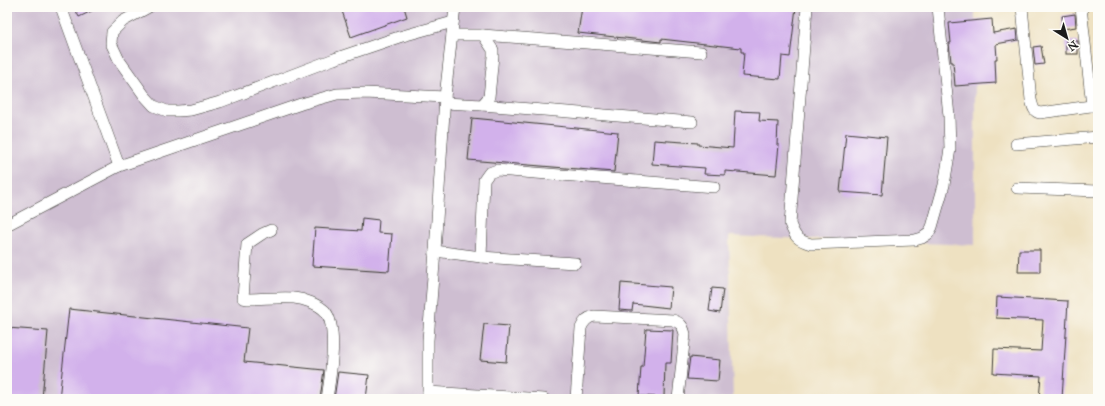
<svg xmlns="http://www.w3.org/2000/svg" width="1105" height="406" viewBox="0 0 1105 406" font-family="'IM FELL Great Primer',serif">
<rect width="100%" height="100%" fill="#fdfcf7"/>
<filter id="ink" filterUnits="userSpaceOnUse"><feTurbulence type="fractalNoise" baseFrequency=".025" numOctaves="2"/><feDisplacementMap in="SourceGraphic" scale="8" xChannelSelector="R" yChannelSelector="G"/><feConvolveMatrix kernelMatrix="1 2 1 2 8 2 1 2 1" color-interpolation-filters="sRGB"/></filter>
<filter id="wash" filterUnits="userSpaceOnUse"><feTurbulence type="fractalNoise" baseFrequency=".012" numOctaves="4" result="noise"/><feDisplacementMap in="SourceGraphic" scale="16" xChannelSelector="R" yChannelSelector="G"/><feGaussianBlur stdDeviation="0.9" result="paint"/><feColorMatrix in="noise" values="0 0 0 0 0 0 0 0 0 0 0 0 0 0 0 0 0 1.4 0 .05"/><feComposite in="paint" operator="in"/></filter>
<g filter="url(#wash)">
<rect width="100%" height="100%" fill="#eee1c1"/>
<path fill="#cebed1" d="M7,7H975V245L729,236L733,399H7Z"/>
<g id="blocks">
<g fill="#d2b1eb">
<path d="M74,7H100L79,17Z"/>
<path d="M353,7H404L407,17L351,37L342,11Z"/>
<path d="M582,7H796L790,57L782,56L780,79L742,76L744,52H741V48L661,39V42L578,33Z"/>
<path d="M1075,14L1076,27L1063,29L1062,16Z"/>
<path d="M992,19L993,33L1017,29L1018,40L996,44L997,59H995L996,83L955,86L953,62H951L949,43H951L949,23Z"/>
<rect x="1066" y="41" width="12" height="13"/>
<path d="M1041,46L1044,64L1035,65L1033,47Z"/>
<path d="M735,111L760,112L759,121L778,122L777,145H779L776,175L725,171V175L704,174L705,168L652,164L654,140L698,143V145L733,148Z"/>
<path d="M472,118L618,132L614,172L468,160Z"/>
<path d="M846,133L887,137L882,195L840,192Z"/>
<path d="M362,218L379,220L378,233L392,234L389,271L312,266L315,228L361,231Z"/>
<path d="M1019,250H1040V272H1018Z"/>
<path d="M621,283L671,287L669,308L633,304L632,311L619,310Z"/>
<path d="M712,288L723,289L720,313L709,311Z"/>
<path d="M997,297L1068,301L1062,399H1039L1041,376L993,373L994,349L1041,351L1043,320L996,318Z"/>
<path d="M69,309L248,328L244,362L324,370L320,399H59Z"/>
<path d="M484,324L509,326L506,362L480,360Z"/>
<path d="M7,328L48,331L42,399H7Z"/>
<path d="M646,329L673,330L671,363H665L664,397L639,396L641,367H643Z"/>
<path d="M690,357L720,360L718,381L687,379Z"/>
<path d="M338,372L369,375L366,399H334Z"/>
</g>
</g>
</g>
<g filter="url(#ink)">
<use href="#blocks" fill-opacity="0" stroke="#3c3a35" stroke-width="1"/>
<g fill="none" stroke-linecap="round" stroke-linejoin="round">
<defs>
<g id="minor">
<path d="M61,7L119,166"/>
<path d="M149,7L123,21L112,32L111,43L119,60L144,95L154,106L167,111H178L191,110L220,102L334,59L399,37L453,22"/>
<path d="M807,7L790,224C795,237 797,240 811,244L915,240L922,238L928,234L932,227L944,185L950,149L949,116L938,7"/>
<path d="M1022,7L1031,100C1033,106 1033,112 1040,113L1098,105"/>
<path d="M1081,7L1092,106"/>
<path d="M483,35L701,52"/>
<path d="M445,103L482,105L489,97L493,56V50L483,35H452"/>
<path d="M482,105L692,122"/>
<path d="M1016,144L1098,137"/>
<path d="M1017,188L1098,191"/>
<path d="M7,225L119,166L301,104L337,94L365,93L445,97L455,7"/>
<path d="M271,230L262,234L247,244L243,298L248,299C263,299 279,297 294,298C304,299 318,304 325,311C339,327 330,379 327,399"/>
<path d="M435,251L481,257L575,263"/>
<path d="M481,257L484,180L489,173L497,170L714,187"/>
<path d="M428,392L544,399"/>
<path d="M428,399V340L435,251L445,97"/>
<path d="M576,399L581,328C584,321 587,318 594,316L673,320C681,323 683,326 685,334L678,399"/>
</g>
</defs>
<use href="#minor" stroke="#3c3a35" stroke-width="12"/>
<use href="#minor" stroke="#fff" stroke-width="11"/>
</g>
</g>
<rect width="1105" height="406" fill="none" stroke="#fdfcf7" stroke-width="24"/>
<g transform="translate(1067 38) rotate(143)" stroke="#fdfcf7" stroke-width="3" paint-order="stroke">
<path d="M0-3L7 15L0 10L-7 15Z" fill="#1c1c1c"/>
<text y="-6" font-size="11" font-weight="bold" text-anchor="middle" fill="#1c1c1c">N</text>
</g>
</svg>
